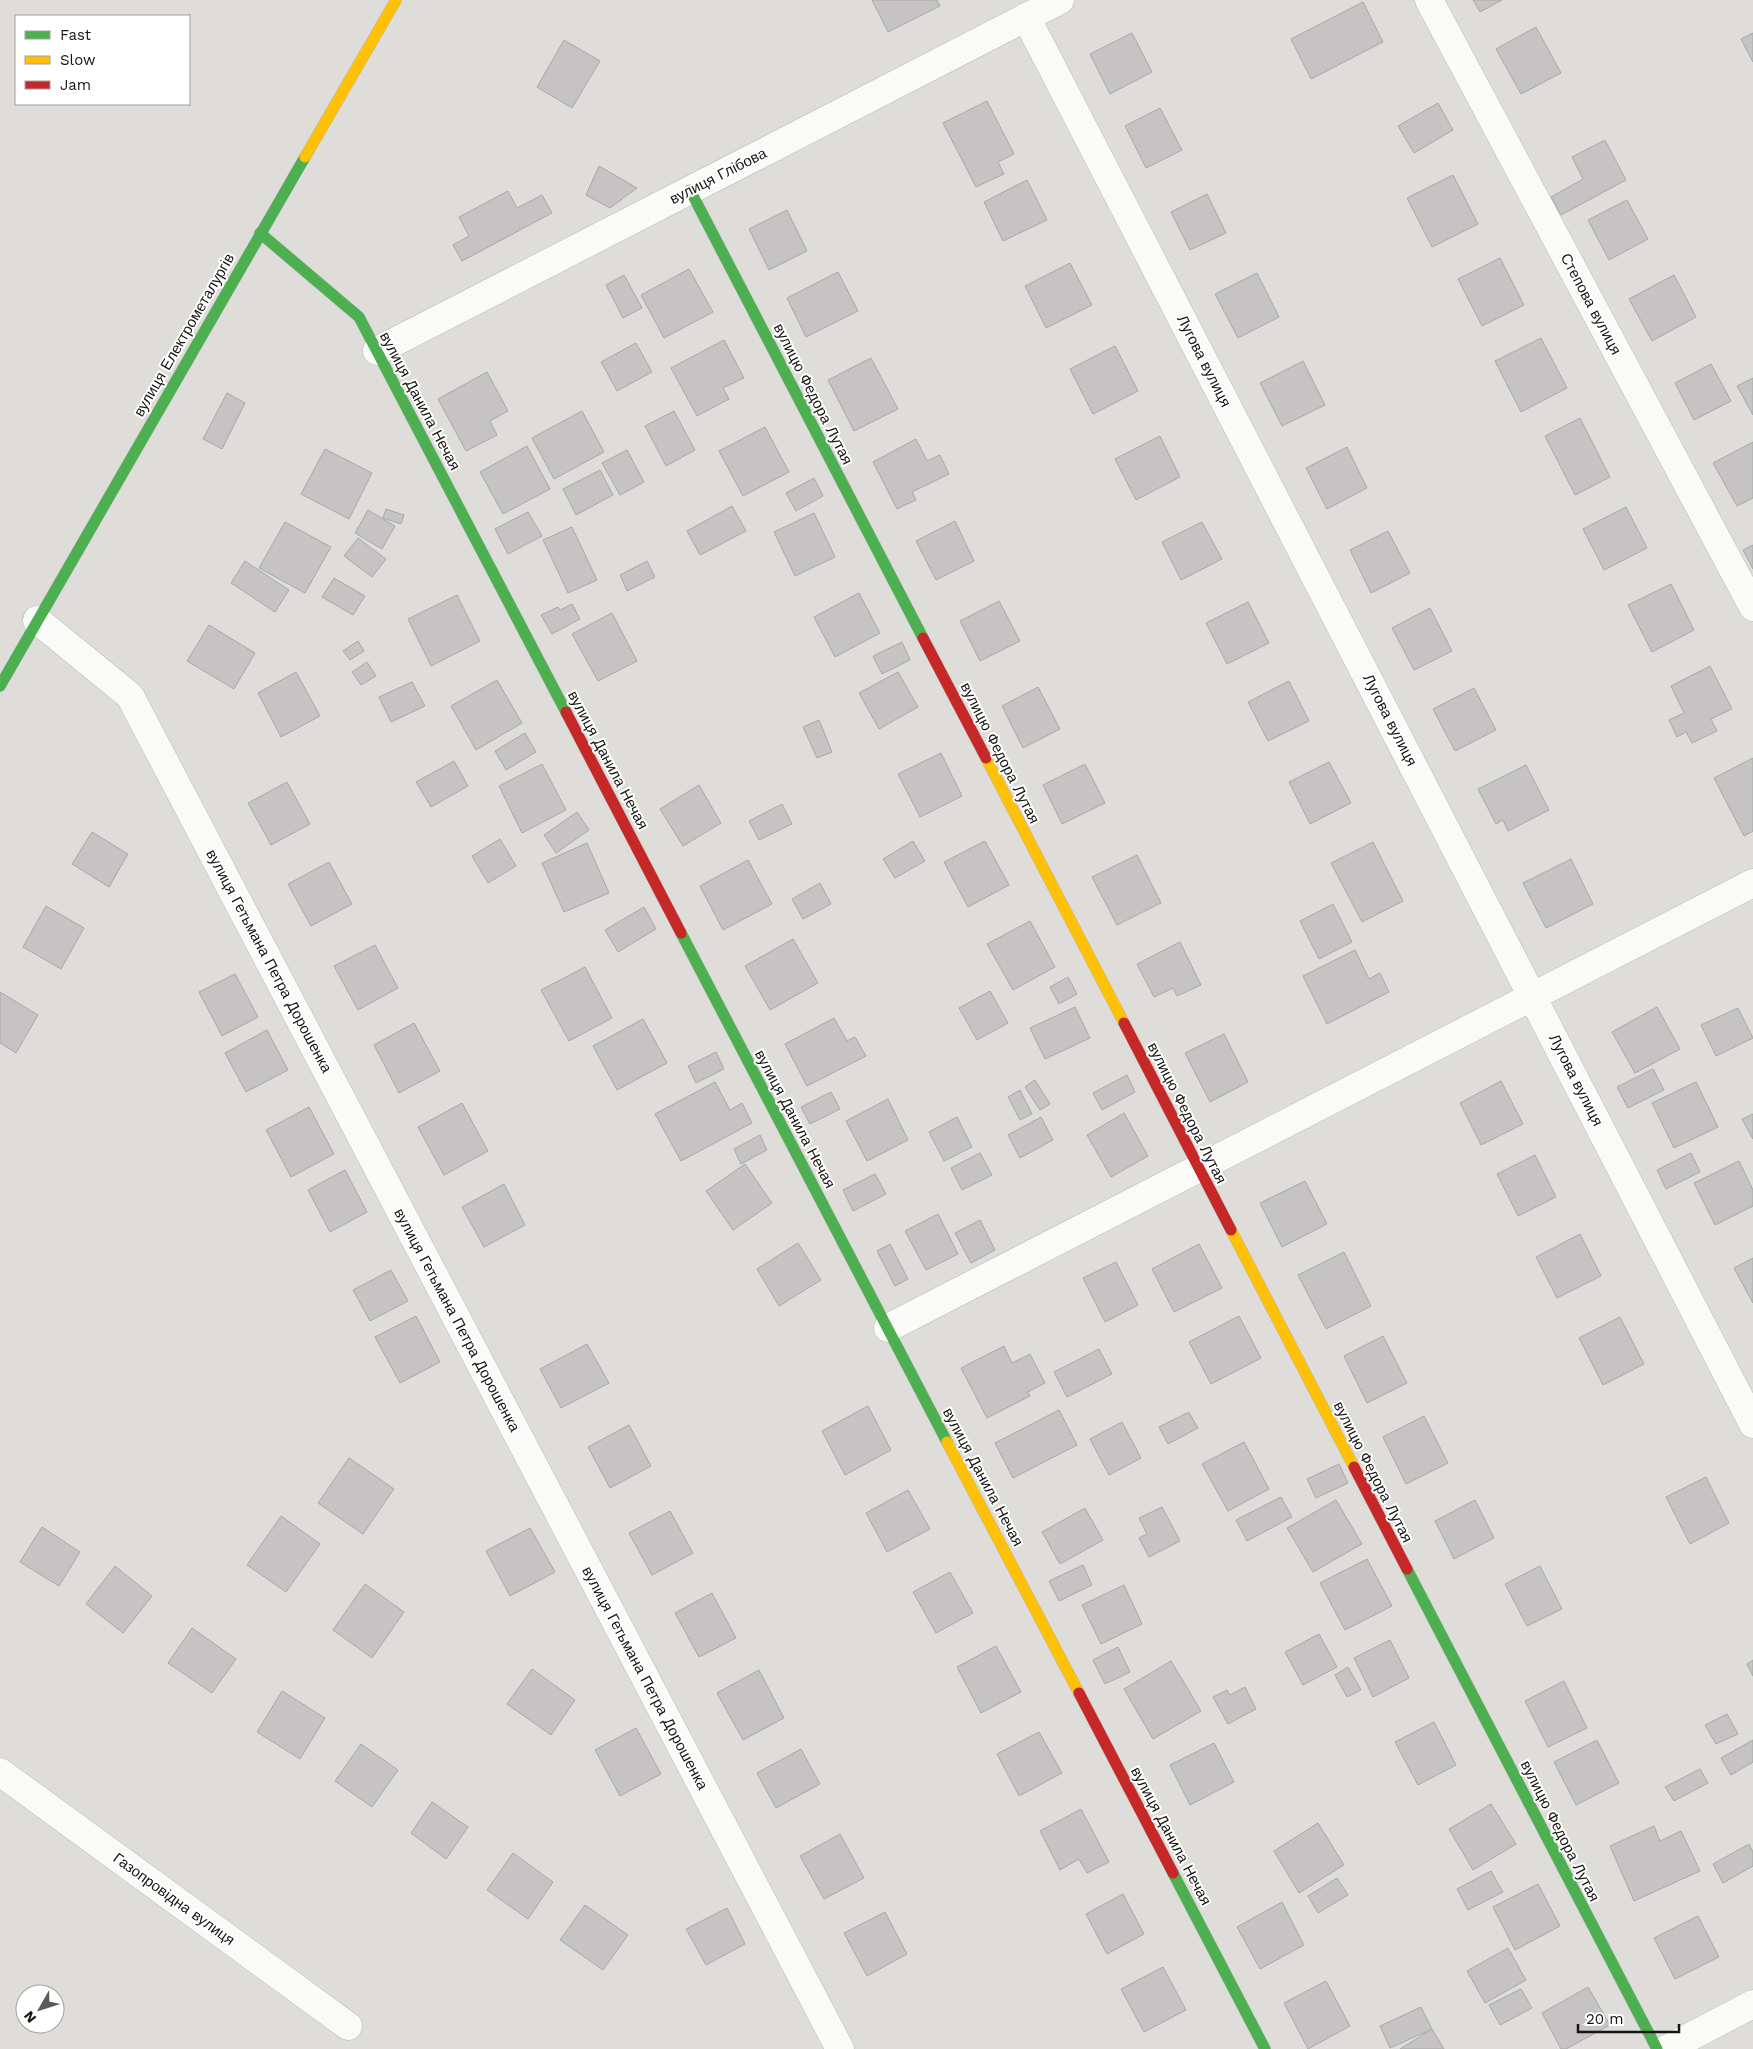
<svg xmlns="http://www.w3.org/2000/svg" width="1753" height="2049" viewBox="0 0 1753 2049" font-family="'Work Sans',sans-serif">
<rect width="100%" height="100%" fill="#deddd9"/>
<g fill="#c5c3c3" stroke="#a9a8a8">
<path d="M872,0H937L940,6L888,32Z"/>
<path d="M1473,0H1502L1480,12Z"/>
<path d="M1363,2L1383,42L1311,79L1291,39Z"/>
<path d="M1536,27L1561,73L1521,94L1496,49Z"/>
<path d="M1132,33L1152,72L1110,94L1090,54Z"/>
<path d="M1753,33V62L1741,39Z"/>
<path d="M564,40L600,61L572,108L537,87Z"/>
<path d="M987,101L1014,154L998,162L1004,174L976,187L943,123Z"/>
<path d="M1438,103L1453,130L1414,153L1398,126Z"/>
<path d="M1160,108L1182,150L1146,168L1125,126Z"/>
<path d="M1605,140L1626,180L1561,215L1551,197L1583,179L1572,157Z"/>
<path d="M599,166L637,188L610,208L586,195Z"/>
<path d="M1453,175L1478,224L1432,247L1407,198Z"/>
<path d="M1027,180L1047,220L1003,241L984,202Z"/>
<path d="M508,191L517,208L542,195L552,213L462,261L453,245L469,236L459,217Z"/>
<path d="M1207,194L1226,233L1190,250L1171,212Z"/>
<path d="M1627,200L1648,239L1609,260L1588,220Z"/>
<path d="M787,210L807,251L769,270L749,229Z"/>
<path d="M1500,258L1524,305L1482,326L1458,279Z"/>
<path d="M1070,263L1092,305L1046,328L1025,286Z"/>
<path d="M689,269L713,312L664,338L641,295Z"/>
<path d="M838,272L858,311L806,337L787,298Z"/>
<path d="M1257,273L1279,317L1238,338L1215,294Z"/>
<path d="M624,275L642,308L623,318L606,285Z"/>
<path d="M1674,275L1696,317L1652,341L1629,299Z"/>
<path d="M1541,338L1567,388L1521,412L1495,361Z"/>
<path d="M724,340L744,378L723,388L729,399L697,416L671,368Z"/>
<path d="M636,343L652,372L617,391L601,362Z"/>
<path d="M1115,346L1138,391L1093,414L1070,369Z"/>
<path d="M871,358L898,409L854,431L828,380Z"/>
<path d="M1303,361L1325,405L1282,426L1260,383Z"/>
<path d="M1711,364L1731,401L1694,420L1675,383Z"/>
<path d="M487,372L508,411L490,421L497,435L466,451L438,399Z"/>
<path d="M1753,378V415L1737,386Z"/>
<path d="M227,393L245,403L222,449L203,439Z"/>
<path d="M582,411L604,452L554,479L532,438Z"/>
<path d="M674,411L695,450L666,466L645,426Z"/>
<path d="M1580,418L1610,477L1575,495L1545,436Z"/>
<path d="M765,427L789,472L743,496L719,451Z"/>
<path d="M1160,436L1180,477L1136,500L1115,459Z"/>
<path d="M916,439L927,461L940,455L949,474L912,492L916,500L897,509L873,462Z"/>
<path d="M1753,442V498L1737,506L1713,463Z"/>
<path d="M527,446L550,489L503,514L480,472Z"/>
<path d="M1347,447L1367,488L1327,509L1306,468Z"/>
<path d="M325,449L372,473L349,519L301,494Z"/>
<path d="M627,450L644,482L620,495L602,463Z"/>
<path d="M600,470L613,495L576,515L563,489Z"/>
<path d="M814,478L823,496L796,511L786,493Z"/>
<path d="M732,506L746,531L700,555L687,531Z"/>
<path d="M1626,507L1647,548L1604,570L1583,529Z"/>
<path d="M386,509L404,515L401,524L383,518Z"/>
<path d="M368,510L395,526L382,549L355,533Z"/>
<path d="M528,512L542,536L508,554L495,529Z"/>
<path d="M814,513L835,557L795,576L774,532Z"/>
<path d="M955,521L974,561L936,580L916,541Z"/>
<path d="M285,522L331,547L305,593L259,568Z"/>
<path d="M1202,522L1222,559L1181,580L1162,542Z"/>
<path d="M572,527L597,580L568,593L543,540Z"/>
<path d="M1388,531L1410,573L1371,593L1350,550Z"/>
<path d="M358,538L386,559L372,577L344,556Z"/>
<path d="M1753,545V569L1743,550Z"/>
<path d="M245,561L289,590L275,612L231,583Z"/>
<path d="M647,561L655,577L627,591L620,575Z"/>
<path d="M334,578L365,596L353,615L322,597Z"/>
<path d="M1671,584L1694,630L1652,652L1628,605Z"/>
<path d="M859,593L880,633L835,657L814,617Z"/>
<path d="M457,595L480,641L431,666L408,619Z"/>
<path d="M999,601L1020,641L980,661L960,621Z"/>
<path d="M1248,602L1269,643L1227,664L1206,623Z"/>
<path d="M572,604L580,619L552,634L541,615L558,607L560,610Z"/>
<path d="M1430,608L1452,651L1414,670L1392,628Z"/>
<path d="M612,613L637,661L598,681L572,634Z"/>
<path d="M209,625L255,653L234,689L187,661Z"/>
<path d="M358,641L364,651L350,660L343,651Z"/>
<path d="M902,642L910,660L882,674L873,656Z"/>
<path d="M367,662L376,676L361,685L352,672Z"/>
<path d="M1710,666L1732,709L1711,719L1717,731L1692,743L1686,732L1677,737L1669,720L1684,713L1671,686Z"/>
<path d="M296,672L320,716L281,737L258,693Z"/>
<path d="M898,672L918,707L879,729L859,693Z"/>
<path d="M497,680L522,723L476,750L451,706Z"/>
<path d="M1289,681L1309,721L1268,741L1248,702Z"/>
<path d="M412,682L425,706L391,722L379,697Z"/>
<path d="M1038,687L1060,729L1023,748L1002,706Z"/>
<path d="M1474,688L1496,730L1455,751L1433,709Z"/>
<path d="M819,720L832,752L817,758L803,727Z"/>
<path d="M525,733L536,752L506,770L495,751Z"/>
<path d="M941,753L962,796L920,817L898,774Z"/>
<path d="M1753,758V831L1744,836L1714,778Z"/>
<path d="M454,761L468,786L431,807L416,782Z"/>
<path d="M1329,762L1351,803L1310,824L1289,782Z"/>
<path d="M542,764L566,810L522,833L499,786Z"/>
<path d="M1085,764L1105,803L1062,824L1043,785Z"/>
<path d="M1526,765L1549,810L1508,831L1503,820L1496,824L1478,789Z"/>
<path d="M287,782L310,824L271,845L248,803Z"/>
<path d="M699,785L721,823L683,846L660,809Z"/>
<path d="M782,804L792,824L759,840L749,821Z"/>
<path d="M577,812L589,830L556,853L544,835Z"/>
<path d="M92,832L128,854L109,887L72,864Z"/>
<path d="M500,839L516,866L488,883L472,856Z"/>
<path d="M913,841L925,861L895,878L883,859Z"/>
<path d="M985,841L1009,885L968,907L944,862Z"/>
<path d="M1373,842L1403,901L1362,922L1331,863Z"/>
<path d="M587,843L609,893L564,912L542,863Z"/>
<path d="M1137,855L1161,903L1117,925L1092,877Z"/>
<path d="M1571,859L1593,904L1546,928L1523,883Z"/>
<path d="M748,860L772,904L723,930L700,886Z"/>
<path d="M329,862L352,904L311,926L288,884Z"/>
<path d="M820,883L831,904L803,919L792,899Z"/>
<path d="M1333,904L1352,942L1319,959L1300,921Z"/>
<path d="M46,906L84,928L61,969L23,947Z"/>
<path d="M644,907L656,929L618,952L605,930Z"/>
<path d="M1030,921L1055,967L1013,990L987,944Z"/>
<path d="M793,939L818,983L770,1010L745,966Z"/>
<path d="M1180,942L1201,985L1177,996L1173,988L1154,997L1137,964Z"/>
<path d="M375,945L398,988L358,1010L334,966Z"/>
<path d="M1355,950L1369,979L1380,973L1389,992L1327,1024L1303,976Z"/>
<path d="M585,967L612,1018L569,1041L541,990Z"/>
<path d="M235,974L258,1017L222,1036L199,992Z"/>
<path d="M1068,977L1077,994L1059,1004L1050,987Z"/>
<path d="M990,991L1008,1023L977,1040L959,1008Z"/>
<path d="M0,992L38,1015L16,1053L0,1043Z"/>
<path d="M1075,1007L1090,1038L1045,1059L1030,1028Z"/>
<path d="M1657,1007L1680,1049L1635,1073L1612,1032Z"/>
<path d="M1738,1008L1753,1038L1716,1056L1701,1025Z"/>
<path d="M834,1018L847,1041L855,1037L866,1056L807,1086L785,1044Z"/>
<path d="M643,1019L667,1063L617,1090L593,1046Z"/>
<path d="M414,1023L440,1071L399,1093L374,1045Z"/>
<path d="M267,1030L288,1070L246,1092L225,1053Z"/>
<path d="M1224,1034L1248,1082L1210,1102L1185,1053Z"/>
<path d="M716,1052L724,1069L696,1083L688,1066Z"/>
<path d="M1653,1069L1664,1090L1628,1108L1617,1087Z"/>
<path d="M1127,1075L1135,1092L1102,1110L1093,1093Z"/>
<path d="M1035,1080L1050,1104L1040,1110L1025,1087Z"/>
<path d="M1501,1081L1523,1124L1481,1145L1460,1103Z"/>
<path d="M715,1082L730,1110L742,1103L752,1123L681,1161L655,1114Z"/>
<path d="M1696,1082L1718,1127L1674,1148L1652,1103Z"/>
<path d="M1020,1090L1032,1114L1020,1120L1008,1097Z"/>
<path d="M831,1092L840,1109L810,1124L801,1107Z"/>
<path d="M888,1099L908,1140L867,1161L846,1121Z"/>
<path d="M462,1103L488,1151L444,1175L418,1127Z"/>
<path d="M309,1107L334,1154L291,1177L266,1130Z"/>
<path d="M1124,1113L1148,1156L1111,1177L1087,1135Z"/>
<path d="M1753,1114V1139L1742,1119Z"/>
<path d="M957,1117L972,1147L944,1161L929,1132Z"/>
<path d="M1041,1117L1053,1140L1020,1158L1008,1135Z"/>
<path d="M760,1135L767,1150L741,1164L734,1149Z"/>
<path d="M980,1153L992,1175L962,1190L951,1168Z"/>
<path d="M1691,1153L1700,1172L1666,1189L1657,1170Z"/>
<path d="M1535,1155L1556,1197L1518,1216L1497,1174Z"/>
<path d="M1739,1161L1753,1190V1206L1715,1225L1694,1183Z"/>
<path d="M745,1164L772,1203L733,1230L706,1191Z"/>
<path d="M345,1170L367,1212L330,1232L308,1190Z"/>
<path d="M875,1174L886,1194L853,1211L843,1190Z"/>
<path d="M1305,1181L1327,1224L1282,1247L1260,1203Z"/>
<path d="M504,1184L525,1225L484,1247L462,1207Z"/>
<path d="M938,1214L958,1254L926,1270L905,1231Z"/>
<path d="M980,1220L995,1250L971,1263L955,1233Z"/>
<path d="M1580,1234L1601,1276L1557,1298L1536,1257Z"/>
<path d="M798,1243L821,1280L779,1306L757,1269Z"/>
<path d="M890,1244L908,1279L895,1286L877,1251Z"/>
<path d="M1199,1244L1222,1288L1174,1312L1152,1269Z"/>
<path d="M1344,1252L1371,1306L1326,1329L1298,1275Z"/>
<path d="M1753,1258V1303L1734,1268Z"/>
<path d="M1116,1262L1138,1305L1105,1322L1083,1278Z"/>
<path d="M391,1270L408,1301L370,1321L353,1290Z"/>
<path d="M416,1316L440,1362L400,1383L375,1337Z"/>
<path d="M1239,1316L1261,1358L1211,1384L1189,1342Z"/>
<path d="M1620,1317L1644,1364L1603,1385L1579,1338Z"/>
<path d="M1383,1336L1407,1383L1367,1403L1344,1356Z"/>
<path d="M587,1344L609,1383L561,1408L540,1369Z"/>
<path d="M1004,1346L1012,1363L1030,1354L1045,1383L1028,1392L1030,1396L987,1418L961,1368Z"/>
<path d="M1099,1349L1112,1374L1067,1397L1054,1372Z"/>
<path d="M868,1406L891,1450L845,1475L822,1431Z"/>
<path d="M1059,1410L1077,1445L1013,1478L995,1443Z"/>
<path d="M1189,1412L1198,1428L1168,1444L1159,1427Z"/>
<path d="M1424,1416L1448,1463L1406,1484L1383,1437Z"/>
<path d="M1122,1422L1141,1458L1109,1475L1090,1439Z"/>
<path d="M629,1425L651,1466L610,1488L588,1447Z"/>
<path d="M1244,1442L1269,1489L1228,1511L1202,1464Z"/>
<path d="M349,1458L394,1489L363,1534L318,1503Z"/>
<path d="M1339,1464L1348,1483L1316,1498L1307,1479Z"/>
<path d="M1706,1477L1729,1523L1690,1544L1666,1497Z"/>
<path d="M908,1490L930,1529L887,1552L866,1513Z"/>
<path d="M1281,1497L1292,1517L1247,1541L1236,1520Z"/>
<path d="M1336,1500L1362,1544L1313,1572L1287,1528Z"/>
<path d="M1475,1500L1494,1538L1454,1559L1435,1521Z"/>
<path d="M1162,1507L1180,1541L1149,1557L1139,1538L1147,1534L1139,1518Z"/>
<path d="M1085,1508L1103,1540L1060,1564L1042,1532Z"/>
<path d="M670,1511L693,1553L652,1575L629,1533Z"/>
<path d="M281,1516L320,1544L286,1592L247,1565Z"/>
<path d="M42,1527L80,1552L59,1586L20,1562Z"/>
<path d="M530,1528L555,1572L510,1596L486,1551Z"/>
<path d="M1367,1559L1392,1606L1345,1630L1320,1583Z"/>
<path d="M1083,1565L1092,1585L1059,1601L1049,1581Z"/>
<path d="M115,1566L152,1596L123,1633L86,1604Z"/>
<path d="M1540,1566L1562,1609L1527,1626L1505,1584Z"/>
<path d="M950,1572L973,1613L936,1633L913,1592Z"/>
<path d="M365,1584L404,1612L372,1658L333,1630Z"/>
<path d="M1124,1585L1142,1624L1101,1644L1082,1605Z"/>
<path d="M712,1593L736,1638L699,1657L675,1613Z"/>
<path d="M192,1628L236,1659L212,1693L168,1663Z"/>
<path d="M1319,1634L1337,1667L1303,1685L1285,1652Z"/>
<path d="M1390,1640L1409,1678L1373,1697L1354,1658Z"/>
<path d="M996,1646L1021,1692L981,1713L957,1667Z"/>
<path d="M1118,1647L1130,1672L1105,1684L1093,1660Z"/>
<path d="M1753,1660V1676L1747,1664Z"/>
<path d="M1171,1661L1201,1711L1153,1739L1124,1689Z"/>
<path d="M1348,1667L1361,1690L1347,1697L1335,1675Z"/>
<path d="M532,1669L575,1700L551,1735L507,1704Z"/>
<path d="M759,1670L784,1718L743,1740L717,1693Z"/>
<path d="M1564,1681L1587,1728L1548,1747L1525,1701Z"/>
<path d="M1245,1687L1256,1709L1228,1724L1213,1697L1227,1690L1230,1695Z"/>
<path d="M282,1691L325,1718L300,1759L257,1732Z"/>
<path d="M1727,1714L1738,1734L1716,1744L1705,1725Z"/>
<path d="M1434,1722L1456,1765L1418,1785L1395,1742Z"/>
<path d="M636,1728L661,1774L620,1796L595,1750Z"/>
<path d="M1039,1732L1062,1773L1019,1796L997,1754Z"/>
<path d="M1597,1740L1619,1783L1576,1805L1554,1762Z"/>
<path d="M1753,1740V1762L1731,1775L1721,1758Z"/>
<path d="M1214,1743L1234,1782L1190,1805L1170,1765Z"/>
<path d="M361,1744L398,1770L372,1807L335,1781Z"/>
<path d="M801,1749L820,1784L776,1808L757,1773Z"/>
<path d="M1700,1769L1708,1783L1674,1801L1665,1787Z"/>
<path d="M432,1802L468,1827L446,1859L411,1833Z"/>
<path d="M1491,1804L1516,1844L1473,1870L1449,1829Z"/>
<path d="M1081,1809L1109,1862L1087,1873L1079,1859L1060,1870L1040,1831Z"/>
<path d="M1318,1823L1344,1865L1299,1893L1274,1851Z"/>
<path d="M1654,1826L1660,1841L1681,1831L1700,1871L1634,1901L1610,1846Z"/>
<path d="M840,1834L864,1878L824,1899L800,1856Z"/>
<path d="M1749,1844L1753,1852V1866L1723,1883L1713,1864Z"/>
<path d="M513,1853L553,1882L528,1919L487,1890Z"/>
<path d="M1491,1871L1503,1892L1468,1910L1457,1889Z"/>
<path d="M1337,1878L1348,1895L1318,1913L1308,1896Z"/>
<path d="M1538,1884L1560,1926L1515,1950L1493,1907Z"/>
<path d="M1123,1894L1144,1934L1107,1954L1086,1914Z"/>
<path d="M1282,1902L1304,1945L1260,1969L1237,1927Z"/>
<path d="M585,1905L628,1935L603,1970L560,1940Z"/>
<path d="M727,1908L745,1944L706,1965L686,1929Z"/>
<path d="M885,1912L907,1954L867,1976L844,1933Z"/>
<path d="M1698,1916L1719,1957L1675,1979L1654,1938Z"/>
<path d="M1508,1948L1526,1980L1485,2003L1467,1971Z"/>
<path d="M1163,1967L1186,2010L1144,2032L1121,1989Z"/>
<path d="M1326,1981L1350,2026L1308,2049L1284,2003Z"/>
<path d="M1588,1987L1610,2025L1566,2049H1561L1542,2013Z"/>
<path d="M1521,1989L1532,2008L1500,2025L1489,2005Z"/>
<path d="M1421,2007L1432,2029L1390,2048L1380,2026Z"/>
<path d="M1432,2029L1444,2049H1400Z"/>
</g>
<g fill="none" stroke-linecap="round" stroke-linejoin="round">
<defs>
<g id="street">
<path d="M1429,0L1753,607"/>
<path d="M1026,17L1753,1424"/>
<path d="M377,351L1060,0"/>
<path d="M37,620L130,696L840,2049"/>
<path d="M888,1328L1753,883"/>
<path d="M0,1772L348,2026"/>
<path d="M1667,2049L1753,2004"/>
</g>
<g id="fast">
<path d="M690,190L923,638"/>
<path d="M260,233L359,317L566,712"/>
<path d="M0,686L305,157"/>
<path d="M681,933L947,1442"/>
<path d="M1407,1569L1657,2049"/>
<path d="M1173,1873L1265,2049"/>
</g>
<g id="slow">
<path d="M305,157L396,0"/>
<path d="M986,758L1124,1023"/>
<path d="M1231,1230L1354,1467"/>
<path d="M947,1442L1079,1693"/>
</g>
<g id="jam">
<path d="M923,638L986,758"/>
<path d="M566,712L681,933"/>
<path d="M1124,1023L1231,1230"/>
<path d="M1354,1467L1407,1569"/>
<path d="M1079,1693L1173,1873"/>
</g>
</defs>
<use href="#street" stroke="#bcbbb8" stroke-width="29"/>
<use href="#fast" stroke="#bcbbb8" stroke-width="12"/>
<use href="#slow" stroke="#bcbbb8" stroke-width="12"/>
<use href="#jam" stroke="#bcbbb8" stroke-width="12"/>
<use href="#street" stroke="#fafaf9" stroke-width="28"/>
<use href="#fast" stroke="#4caf50" stroke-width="11"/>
<use href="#slow" stroke="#ffc107" stroke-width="11"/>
<use href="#jam" stroke="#c62828" stroke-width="11"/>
</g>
<g text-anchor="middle" stroke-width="4" stroke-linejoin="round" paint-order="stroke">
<g font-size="15" fill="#161512" stroke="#fff">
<text transform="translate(718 176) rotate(-27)" y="5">вулиця Глібова</text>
<text transform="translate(1591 304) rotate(62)" y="5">Степова вулиця</text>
<text transform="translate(184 335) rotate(-60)" y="5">вулиця Електрометалургів</text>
<text transform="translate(1204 361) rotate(63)" y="5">Лугова вулиця</text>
<text transform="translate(813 394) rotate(63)" y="5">вулицю Федора Лутая</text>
<text transform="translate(420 401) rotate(62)" y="5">вулиця Данила Нечая</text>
<text transform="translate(1390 720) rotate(63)" y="5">Лугова вулиця</text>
<text transform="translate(1000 753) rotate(63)" y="5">вулицю Федора Лутая</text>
<text transform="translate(608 760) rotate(62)" y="5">вулиця Данила Нечая</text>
<text transform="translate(269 961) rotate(62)" y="5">вулиця Гетьмана Петра Дорошенка</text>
<text transform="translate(1576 1080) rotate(63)" y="5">Лугова вулиця</text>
<text transform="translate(1187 1113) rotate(63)" y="5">вулицю Федора Лутая</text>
<text transform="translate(795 1119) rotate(62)" y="5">вулиця Данила Нечая</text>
<text transform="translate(457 1320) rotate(62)" y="5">вулиця Гетьмана Петра Дорошенка</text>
<text transform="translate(1373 1472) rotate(63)" y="5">вулицю Федора Лутая</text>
<text transform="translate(983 1477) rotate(62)" y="5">вулиця Данила Нечая</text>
<text transform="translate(645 1678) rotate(62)" y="5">вулиця Гетьмана Петра Дорошенка</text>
<text transform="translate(1560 1831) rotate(63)" y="5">вулицю Федора Лутая</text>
<text transform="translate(1171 1836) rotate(62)" y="5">вулиця Данила Нечая</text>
<text transform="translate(174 1899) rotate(36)" y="5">Газопровідна вулиця</text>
</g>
</g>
<rect x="15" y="15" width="175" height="90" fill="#ffffff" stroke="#a2a1a0"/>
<rect x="25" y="31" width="25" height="8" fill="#4caf50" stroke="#a2a1a0"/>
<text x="60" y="40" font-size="15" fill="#161512">Fast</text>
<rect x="25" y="56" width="25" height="8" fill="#ffc107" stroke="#a2a1a0"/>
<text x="60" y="65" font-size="15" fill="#161512">Slow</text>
<rect x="25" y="81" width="25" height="8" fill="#c62828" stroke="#a2a1a0"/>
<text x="60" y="90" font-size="15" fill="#161512">Jam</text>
<g transform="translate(40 2009) rotate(231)"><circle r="24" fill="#ffffff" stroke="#a2a1a0"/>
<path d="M0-4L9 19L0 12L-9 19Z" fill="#5c5b58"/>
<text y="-8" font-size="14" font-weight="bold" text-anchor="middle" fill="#161512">N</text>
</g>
<path d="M1578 2024v8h101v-8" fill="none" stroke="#161512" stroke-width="2.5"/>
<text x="1586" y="2024" font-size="15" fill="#161512" stroke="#ffffff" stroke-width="4" paint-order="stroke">20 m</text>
</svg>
